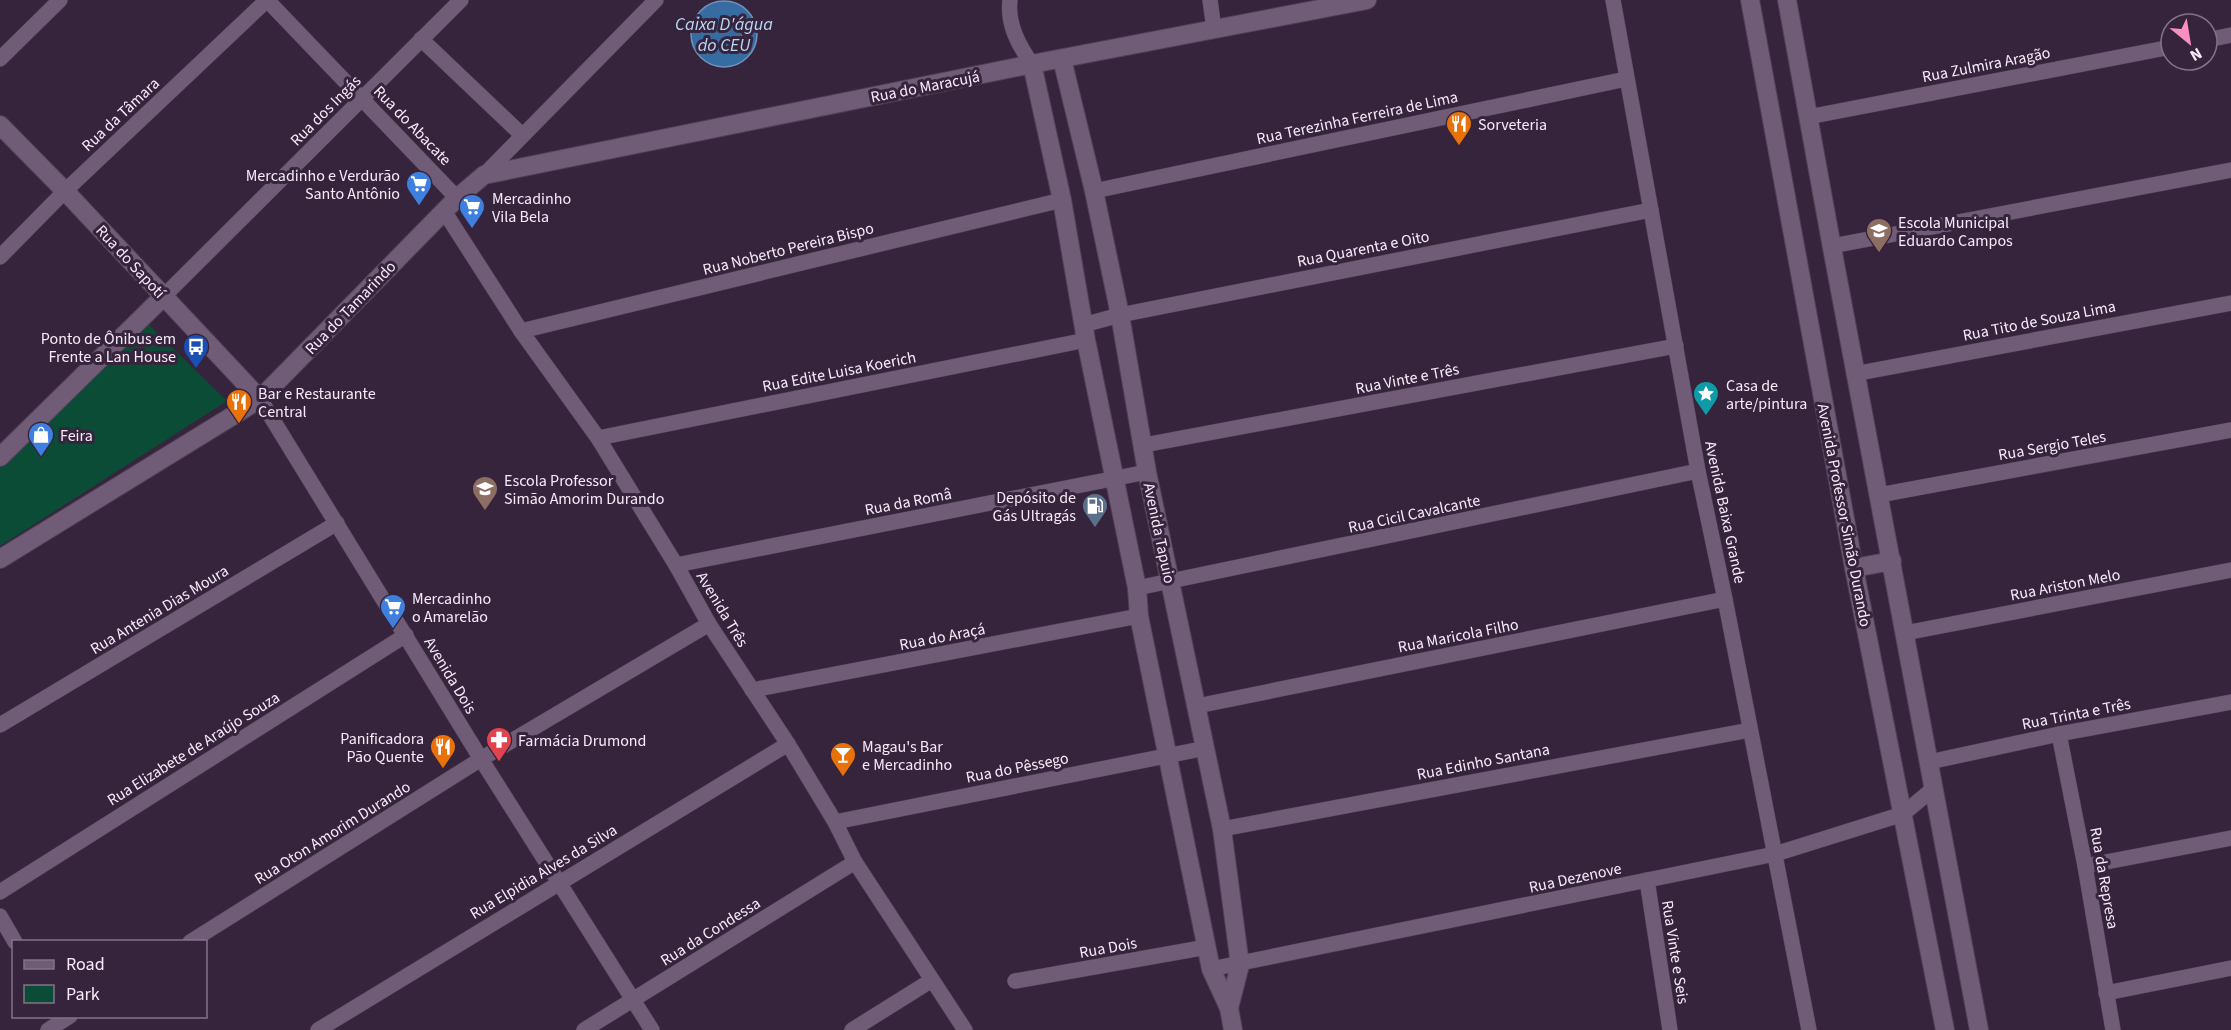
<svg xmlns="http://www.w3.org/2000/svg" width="2231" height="1030" viewBox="0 0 2231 1030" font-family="'Source Sans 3',sans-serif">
<rect width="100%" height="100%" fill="#36243c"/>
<path fill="#0b4c36" d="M145,321L227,401L0,546V466Z"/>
<circle fill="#376ca2" stroke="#7192bc" stroke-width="1.5" cx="724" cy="34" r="33"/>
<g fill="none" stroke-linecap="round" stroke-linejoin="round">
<defs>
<g id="street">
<path d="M267,0L457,198"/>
<path d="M1010,0C1007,24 1018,45 1032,64"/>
<path d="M1210,0L1214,29"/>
<path d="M1613,0L1698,471L1725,599L1809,1030"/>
<path d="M421,39L522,135"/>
<path d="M2207,40L2231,35"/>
<path d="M0,59L60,0"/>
<path d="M1808,117L2171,47"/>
<path d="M484,175L656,0"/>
<path d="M1094,191L1626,79"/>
<path d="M444,211L521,331L598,438L676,565L709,624L788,744L835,822L855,862L965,1030"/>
<path d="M1832,246L2231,170"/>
<path d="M0,257L65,191L267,0"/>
<path d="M164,296L461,0"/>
<path d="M1083,325L1120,315L1651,210"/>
<path d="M521,331L1062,200"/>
<path d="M1854,374L2231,303"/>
<path d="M260,399L481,759L652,1030"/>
<path d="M598,438L1086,340"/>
<path d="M1144,445L1676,346"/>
<path d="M1879,495L2231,430"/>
<path d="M676,565L1147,472"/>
<path d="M1137,588L1698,471"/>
<path d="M1905,633L2231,570"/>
<path d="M752,690L1139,616"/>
<path d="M1197,706L1725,599"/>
<path d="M0,725L337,523"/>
<path d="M2059,734L2085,866L2113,1030"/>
<path d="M1929,762L2059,734L2231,702"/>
<path d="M835,822L1206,748"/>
<path d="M1222,829L1750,730"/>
<path d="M2085,866L2231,838"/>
<path d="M1647,880L1670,1030"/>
<path d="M0,892L406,635"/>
<path d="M0,916L15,942"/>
<path d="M190,942L481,759L709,624"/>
<path d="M1211,969L1775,854L1903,814L1934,788"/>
<path d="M1015,981L1207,947"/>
<path d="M2106,993L2231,968"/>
<path d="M48,1030L70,1016"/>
<path d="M318,1030L788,744"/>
<path d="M584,1030L855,862"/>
<path d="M852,1030L932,980"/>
</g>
<g id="secondary">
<path d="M1750,0L1854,568L1945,1030"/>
<path d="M1787,0C1848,344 1916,687 1979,1030"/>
<path d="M1062,59L1094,191L1120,315L1147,472L1222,829L1240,965L1229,1008"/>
<path d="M1032,64L1062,200L1086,340L1137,588L1139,616L1211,969L1229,1008L1233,1030"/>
<path d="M0,125L65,191L260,399"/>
<path d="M0,457L164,296"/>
<path d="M0,559L260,399L457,198L484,175L1032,64L1367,0"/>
<path d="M1854,568L1892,561"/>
</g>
</defs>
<use href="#street" stroke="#514156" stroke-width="16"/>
<use href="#secondary" stroke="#514156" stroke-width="20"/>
<use href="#street" stroke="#715c78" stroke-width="15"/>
<use href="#secondary" stroke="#715c78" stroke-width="18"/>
</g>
<defs>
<symbol id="restaurant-pin" viewBox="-11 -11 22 30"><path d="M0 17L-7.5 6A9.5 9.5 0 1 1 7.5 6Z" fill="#e8710a" stroke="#36243c"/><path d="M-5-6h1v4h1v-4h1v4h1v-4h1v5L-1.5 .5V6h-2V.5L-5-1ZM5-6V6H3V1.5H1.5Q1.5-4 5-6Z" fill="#fff"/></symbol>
<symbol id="supermarket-pin" viewBox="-11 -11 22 30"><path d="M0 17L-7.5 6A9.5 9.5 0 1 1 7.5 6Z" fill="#3f7fe0" stroke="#36243c"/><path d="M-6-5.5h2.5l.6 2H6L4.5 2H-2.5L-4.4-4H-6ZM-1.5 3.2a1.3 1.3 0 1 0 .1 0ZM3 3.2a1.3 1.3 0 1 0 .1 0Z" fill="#fff"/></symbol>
<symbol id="school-pin" viewBox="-11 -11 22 30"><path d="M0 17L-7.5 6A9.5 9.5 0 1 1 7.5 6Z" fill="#8d6e63" stroke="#36243c"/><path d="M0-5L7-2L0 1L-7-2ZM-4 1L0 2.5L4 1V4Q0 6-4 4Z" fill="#fff"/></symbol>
<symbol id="bus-pin" viewBox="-11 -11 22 30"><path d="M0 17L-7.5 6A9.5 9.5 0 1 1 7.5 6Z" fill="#1a4fb4" stroke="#36243c"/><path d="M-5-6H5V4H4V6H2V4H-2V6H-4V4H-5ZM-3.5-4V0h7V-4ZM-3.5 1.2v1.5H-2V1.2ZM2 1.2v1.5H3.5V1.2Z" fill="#fff"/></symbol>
<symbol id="sight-pin" viewBox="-11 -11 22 30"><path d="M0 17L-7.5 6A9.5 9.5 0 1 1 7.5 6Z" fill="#0f9aa8" stroke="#36243c"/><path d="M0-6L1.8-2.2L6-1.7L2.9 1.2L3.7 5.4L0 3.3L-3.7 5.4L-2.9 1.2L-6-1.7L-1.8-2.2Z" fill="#fff"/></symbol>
<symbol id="shop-pin" viewBox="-11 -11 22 30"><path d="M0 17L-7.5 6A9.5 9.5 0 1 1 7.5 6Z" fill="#3f7fe0" stroke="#36243c"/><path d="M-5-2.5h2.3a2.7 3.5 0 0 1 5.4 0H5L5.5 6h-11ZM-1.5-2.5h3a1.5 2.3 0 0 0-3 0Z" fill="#fff"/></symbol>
<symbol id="fuel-pin" viewBox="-11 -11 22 30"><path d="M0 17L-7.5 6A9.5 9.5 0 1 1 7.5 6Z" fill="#5c6f8a" stroke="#36243c"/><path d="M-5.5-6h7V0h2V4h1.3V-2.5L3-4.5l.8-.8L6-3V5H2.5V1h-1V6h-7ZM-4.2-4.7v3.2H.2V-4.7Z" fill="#fff"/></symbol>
<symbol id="pharmacy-pin" viewBox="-11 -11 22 30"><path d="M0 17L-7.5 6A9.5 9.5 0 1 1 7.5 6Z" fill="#e0444e" stroke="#36243c"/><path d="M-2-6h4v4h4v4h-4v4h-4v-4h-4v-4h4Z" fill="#fff"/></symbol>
<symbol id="bar-pin" viewBox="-11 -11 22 30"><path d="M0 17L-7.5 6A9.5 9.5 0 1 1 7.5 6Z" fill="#e8710a" stroke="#36243c"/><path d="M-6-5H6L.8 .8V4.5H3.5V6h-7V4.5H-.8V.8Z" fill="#fff"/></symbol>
</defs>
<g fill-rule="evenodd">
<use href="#restaurant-pin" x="1444" y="109" width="30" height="40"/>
<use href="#supermarket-pin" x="404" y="169" width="30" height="40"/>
<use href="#supermarket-pin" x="457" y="192" width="30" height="40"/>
<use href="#school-pin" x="1864" y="216" width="30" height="40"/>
<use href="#bus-pin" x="181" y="332" width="30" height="40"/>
<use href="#sight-pin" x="1691" y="379" width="30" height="40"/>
<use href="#restaurant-pin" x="224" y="387" width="30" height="40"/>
<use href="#shop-pin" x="26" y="420" width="30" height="40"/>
<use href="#school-pin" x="470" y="474" width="30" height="40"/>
<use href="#fuel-pin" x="1080" y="491" width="30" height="40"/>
<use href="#supermarket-pin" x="378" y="592" width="30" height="40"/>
<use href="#pharmacy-pin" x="484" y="725" width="30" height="40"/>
<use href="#restaurant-pin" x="428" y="732" width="30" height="40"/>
<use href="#bar-pin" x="828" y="740" width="30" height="40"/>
</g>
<g text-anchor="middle" stroke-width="6" stroke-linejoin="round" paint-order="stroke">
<g font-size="16" fill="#f7eafa" stroke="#36243c">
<text transform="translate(1986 64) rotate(-11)" y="6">Rua Zulmira Aragão</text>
<text transform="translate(925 86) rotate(-11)" y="6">Rua do Maracujá</text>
<text transform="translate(325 110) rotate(-45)" y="6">Rua dos Ingás</text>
<text transform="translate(120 114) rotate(-43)" y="6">Rua da Tâmara</text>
<text transform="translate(1357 117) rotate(-12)" y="6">Rua Terezinha Ferreira de Lima</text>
<text transform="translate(413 125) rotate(46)" y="6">Rua do Abacate</text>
<text transform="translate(788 248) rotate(-14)" y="6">Rua Noberto Pereira Bispo</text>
<text transform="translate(1363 248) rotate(-11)" y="6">Rua Quarenta e Oito</text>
<text transform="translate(131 261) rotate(47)" y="6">Rua do Sapotí</text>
<text transform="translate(350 307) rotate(-46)" y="6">Rua do Tamarindo</text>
<text transform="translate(2039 320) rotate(-11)" y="6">Rua Tito de Souza Lima</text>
<text transform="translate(839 371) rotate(-11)" y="6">Rua Edite Luisa Koerich</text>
<text transform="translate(1407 378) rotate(-11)" y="6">Rua Vinte e Três</text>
<text transform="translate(2052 445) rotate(-10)" y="6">Rua Sergio Teles</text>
<text transform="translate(908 501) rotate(-11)" y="6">Rua da Româ</text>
<text transform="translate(1726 512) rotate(78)" y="6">Avenida Baixa Grande</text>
<text transform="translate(1414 513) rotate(-12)" y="6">Rua Cicil Cavalcante</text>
<text transform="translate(1845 515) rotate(79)" y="6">Avenida Professor Simão Durando</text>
<text transform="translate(1160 533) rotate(78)" y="6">Avenida Tapuio</text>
<text transform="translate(2065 584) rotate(-11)" y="6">Rua Ariston Melo</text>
<text transform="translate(159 609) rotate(-31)" y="6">Rua Antenia Dias Moura</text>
<text transform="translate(723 609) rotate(59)" y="6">Avenida Três</text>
<text transform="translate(1458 635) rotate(-11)" y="6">Rua Maricola Filho</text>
<text transform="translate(942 636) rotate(-11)" y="6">Rua do Araçá</text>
<text transform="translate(451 675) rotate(59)" y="6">Avenida Dois</text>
<text transform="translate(2076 713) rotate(-11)" y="6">Rua Trinta e Três</text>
<text transform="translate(193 748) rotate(-32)" y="6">Rua Elizabete de Araújo Souza</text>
<text transform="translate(1483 761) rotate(-11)" y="6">Rua Edinho Santana</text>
<text transform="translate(1017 767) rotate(-11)" y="6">Rua do Pêssego</text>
<text transform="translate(332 832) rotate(-32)" y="6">Rua Oton Amorim Durando</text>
<text transform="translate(543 871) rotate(-31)" y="6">Rua Elpidia Alves da Silva</text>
<text transform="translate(1575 877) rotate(-12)" y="6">Rua Dezenove</text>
<text transform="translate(2105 878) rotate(80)" y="6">Rua da Represa</text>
<text transform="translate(710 931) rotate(-32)" y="6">Rua da Condessa</text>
<text transform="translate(1108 947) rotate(-10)" y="6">Rua Dois</text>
<text transform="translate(1676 952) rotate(81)" y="6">Rua Vinte e Seis</text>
</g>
<g font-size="16" fill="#f7eafa" stroke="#36243c" text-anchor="start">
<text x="1478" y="130">Sorveteria</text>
<text x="400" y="181" text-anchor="end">Mercadinho e Verdurão<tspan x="400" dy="18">Santo Antônio</tspan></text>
<text x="492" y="204">Mercadinho<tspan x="492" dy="18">Vila Bela</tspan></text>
<text x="1898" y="228">Escola Municipal<tspan x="1898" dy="18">Eduardo Campos</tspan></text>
<text x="176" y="344" text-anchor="end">Ponto de Ônibus em<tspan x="176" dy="18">Frente a Lan House</tspan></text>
<text x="1726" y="391">Casa de<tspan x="1726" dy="18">arte/pintura</tspan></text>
<text x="258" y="399">Bar e Restaurante<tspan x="258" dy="18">Central</tspan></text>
<text x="60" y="441">Feira</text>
<text x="504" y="486">Escola Professor<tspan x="504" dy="18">Simão Amorim Durando</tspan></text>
<text x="1076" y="503" text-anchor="end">Depósito de<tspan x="1076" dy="18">Gás Ultragás</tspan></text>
<text x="412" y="604">Mercadinho<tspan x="412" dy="18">o Amarelão</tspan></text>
<text x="424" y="744" text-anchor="end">Panificadora<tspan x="424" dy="18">Pão Quente</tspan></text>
<text x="518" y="746">Farmácia Drumond</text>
<text x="862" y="752">Magau's Bar<tspan x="862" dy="18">e Mercadinho</tspan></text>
</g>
<g font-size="18" font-style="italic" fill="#bbd8f7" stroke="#36243c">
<text x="724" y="30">Caixa D'água<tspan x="724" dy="21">do CEU</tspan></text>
</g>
</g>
<rect x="12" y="940" width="195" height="78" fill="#36243c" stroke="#837388" stroke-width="1.5"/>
<rect x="24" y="960" width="30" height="9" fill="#715c78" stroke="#837388" stroke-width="1.5"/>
<text x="66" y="970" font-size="18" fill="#f7eafa">Road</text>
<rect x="24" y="985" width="30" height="18" fill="#0b4c36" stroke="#837388" stroke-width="1.5"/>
<text x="66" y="1000" font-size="18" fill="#f7eafa">Park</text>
<g transform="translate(2189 42) rotate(150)"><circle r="28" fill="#36243c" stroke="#837388" stroke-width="1.5"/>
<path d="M0-4.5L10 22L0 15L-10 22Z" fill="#fc8fc2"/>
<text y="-9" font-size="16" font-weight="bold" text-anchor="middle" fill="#f7eafa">N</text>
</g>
</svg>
